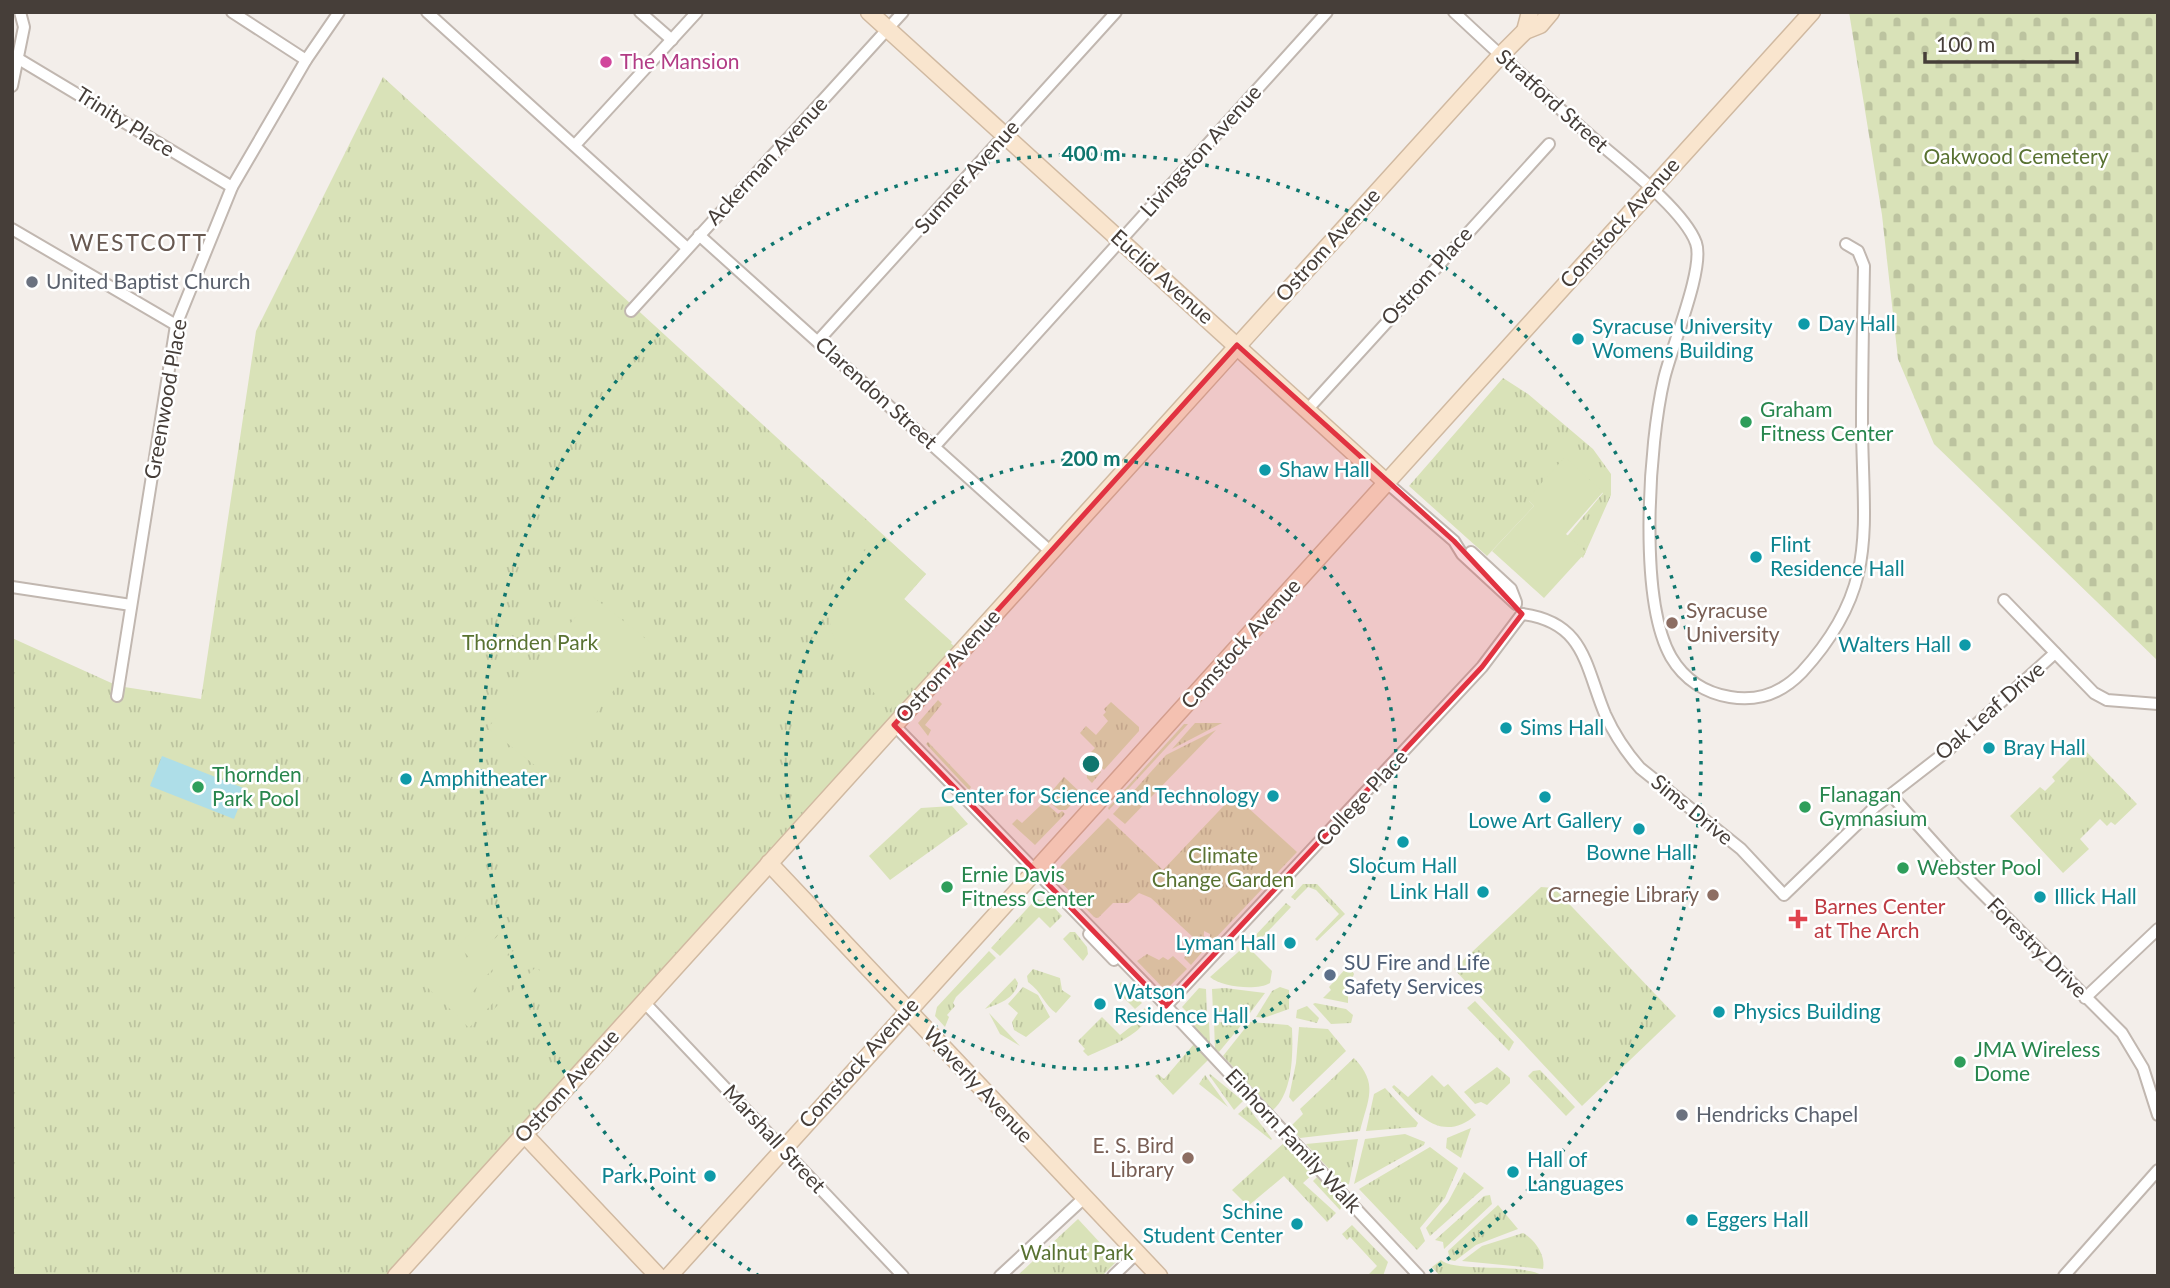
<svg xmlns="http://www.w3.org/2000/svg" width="2170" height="1288" viewBox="0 0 2170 1288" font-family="Lato,sans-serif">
<defs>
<pattern id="grass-tufts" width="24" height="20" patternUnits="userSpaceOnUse" patternTransform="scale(1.75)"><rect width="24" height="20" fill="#d9e2b8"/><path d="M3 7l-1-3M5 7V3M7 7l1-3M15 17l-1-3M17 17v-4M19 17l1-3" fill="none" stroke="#bcc39f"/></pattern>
<pattern id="cemetery-stones" width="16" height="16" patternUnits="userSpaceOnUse" patternTransform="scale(1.75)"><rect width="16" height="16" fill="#d9e2b8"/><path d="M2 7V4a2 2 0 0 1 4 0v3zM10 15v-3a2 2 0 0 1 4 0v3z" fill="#bcc39f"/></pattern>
</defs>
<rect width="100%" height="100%" fill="#f3eeea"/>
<g fill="url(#grass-tufts)">
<path d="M383,77L926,574L904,599L956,648L388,1276H12V638L118,686L201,699L256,331Z"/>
<path d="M1503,378L1528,394L1593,449L1611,474V495L1583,558L1564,540L1603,493L1566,460L1529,501L1534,506L1487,556L1409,486Z"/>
<path d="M938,700L942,704L925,725L931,730L928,736L918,723Z"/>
<path d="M1111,702L1139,727V731L1104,770L1088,755L1095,748L1080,733L1086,726L1096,735L1108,721L1103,715L1106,712L1104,709Z"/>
<path d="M1195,723H1222L1172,749Z"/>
<path d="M1184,724H1188L1109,810L1108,808Z"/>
<path d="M1216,730L1125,824L1113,814L1166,755Z"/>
<path d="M928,742L971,787L969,790L926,744Z"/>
<path d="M2082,747L2137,804L2115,825L2111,822L2107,826L2100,819L2080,839L2089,849L2063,873L2010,816L2040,787L2045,791L2055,781L2052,777Z"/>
<path d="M1086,758L1101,772L1092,783L1087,778Z"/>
<path d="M1064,777L1082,794L1066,810H1059L1045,799Z"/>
<path d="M1234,795L1297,852L1210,944V934L1204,931L1203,951L1191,965L1184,958L1196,940L1151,898L1139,893L1128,903H1113L1098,918L1094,917L1057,878L1061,866L1108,818L1163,870Z"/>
<path d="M1041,799L1058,814L1062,811L1065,814L1035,845L1012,824L1017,819L1022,823L1041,805L1038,802Z"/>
<path d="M952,806L968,824L890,880L869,856L921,808Z"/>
<path d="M1303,884H1317L1345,914L1317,941L1315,939L1339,914L1316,890L1308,887L1295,900L1291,897Z"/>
<path d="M1541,887L1554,888L1676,1016L1582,1106L1454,969Z"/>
<path d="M1036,899L1048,901L1062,916L1050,928L1039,917L1000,956L991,948Z"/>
<path d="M1286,903L1291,907L1255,945L1251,940Z"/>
<path d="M1070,932H1075L1087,947L1088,954L1083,961L1063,939Z"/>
<path d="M1246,945L1272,971L1270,983C1257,991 1221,987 1210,977Z"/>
<path d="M989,951L996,958L956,997L953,1003L955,1006L947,1015L949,1017L945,1027L935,1016L937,1007Z"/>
<path d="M1147,954L1159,960L1163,957L1168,960L1173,956L1187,969L1168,988L1164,989L1137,961Z"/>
<path d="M1349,965L1354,974L1348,989V1003L1323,998L1331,990L1329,987Z"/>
<path d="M1033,969L1060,978L1062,990L1071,996L1056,1013C1045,1006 1042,992 1028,982L1027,976Z"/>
<path d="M1015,978L1018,983C1015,999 998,1004 985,1009Z"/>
<path d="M1121,982L1142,1003L1135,1009L1115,989Z"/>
<path d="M1023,987L1038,995L1050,1017L1026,1037L1014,1030L1012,1022L1018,1013L1008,1004Z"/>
<path d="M1280,987L1289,990V1009L1264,1018L1256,1017L1272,991Z"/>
<path d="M1199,988L1206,989L1207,1015H1190L1182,1007Z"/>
<path d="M1225,988L1265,993L1247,1017L1217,1016L1213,1012L1212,989Z"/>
<path d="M1475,1001L1514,1042L1509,1051L1467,1008Z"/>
<path d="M1315,1003L1346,1009L1353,1015L1351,1023L1331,1024L1313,1004Z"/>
<path d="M1307,1006L1319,1018L1317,1023L1296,1018L1297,1010Z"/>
<path d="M1145,1008L1150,1014C1140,1037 1109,1046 1088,1056L1083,1051L1085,1049L1078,1041L1102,1017L1120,1035L1138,1021L1139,1014Z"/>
<path d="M989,1013L1020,1046L1000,1034Z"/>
<path d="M1191,1019L1209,1022L1210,1044L1189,1021Z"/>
<path d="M1214,1022L1243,1023L1219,1052L1215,1049Z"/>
<path d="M1250,1022L1288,1025L1292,1028C1293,1054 1293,1092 1273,1110L1223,1056Z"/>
<path d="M1299,1027L1328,1029L1346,1051L1293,1102L1289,1097L1296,1063Z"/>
<path d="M1194,1044L1208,1060L1173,1095L1155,1076L1158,1074L1164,1079Z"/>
<path d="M1354,1058C1379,1084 1368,1099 1360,1131L1300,1138L1290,1127L1303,1114L1300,1109Z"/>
<path d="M1497,1067L1510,1078V1083L1487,1105L1481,1102L1475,1104L1464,1092Z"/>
<path d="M1540,1070L1575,1107L1566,1116L1528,1076L1533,1071Z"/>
<path d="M1210,1074L1243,1101L1234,1110L1209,1075Z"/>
<path d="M1205,1075L1228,1107L1199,1084Z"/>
<path d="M1432,1075L1444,1087L1448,1084L1476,1115C1441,1145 1416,1113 1392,1087L1394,1085L1408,1097Z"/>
<path d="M1385,1088L1418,1123L1416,1127L1366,1131L1374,1094Z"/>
<path d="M1247,1106L1272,1139L1271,1140L1238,1114Z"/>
<path d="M1471,1128L1461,1158L1446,1148L1447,1138Z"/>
<path d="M1405,1134L1425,1142L1424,1145L1354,1184L1365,1139Z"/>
<path d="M1358,1139L1349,1184L1345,1186L1306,1144Z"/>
<path d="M1285,1142L1314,1173L1303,1183L1336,1213L1327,1222L1284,1176L1248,1206L1232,1190Z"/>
<path d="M1430,1147L1458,1168L1445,1198L1420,1228L1425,1241L1417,1250L1359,1189Z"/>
<path d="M1464,1172L1484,1188L1430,1236L1426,1228L1448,1202Z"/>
<path d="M1317,1177L1343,1203L1340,1210L1313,1181Z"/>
<path d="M1490,1195L1492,1204L1444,1249L1443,1242L1435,1240L1484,1196Z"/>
<path d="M1498,1205L1518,1229L1476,1245L1455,1261L1450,1260L1448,1251Z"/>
<path d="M1078,1219L1117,1261L1102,1276H1017Z"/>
<path d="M1352,1225L1388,1262L1383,1276H1367L1377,1266L1350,1237L1347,1240L1342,1234Z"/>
<path d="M1523,1233C1534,1239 1546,1255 1543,1269L1462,1261L1482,1246Z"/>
<path d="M1441,1260C1455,1273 1522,1262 1543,1276H1440L1432,1267Z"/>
</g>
<path fill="url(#cemetery-stones)" d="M1849,12H2158V661L1934,444L1898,359L1882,215Z"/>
<g fill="#d9e2b8">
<path d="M1565,457L1603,492L1566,534L1586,552L1544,598L1492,551L1534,506L1527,499Z"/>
<path d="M875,537L885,545L889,541L926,574L904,599L952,642L890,709C859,676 809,634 839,584C850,568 864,553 875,537Z"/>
<path d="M592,596L651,643L547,775L488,728Z"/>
<path d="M487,916L502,930L486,947L503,931L517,945L487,975L458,946Z"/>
<path d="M518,946L532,960L503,990L488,976Z"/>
<path d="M450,959L462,971L437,997L425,985Z"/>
<path d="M536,967L548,979L522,1005L510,993Z"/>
<path d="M466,974L478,986L453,1012L441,1000Z"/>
<path d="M482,990L494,1002L469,1028L457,1016Z"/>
<path d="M498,1005L510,1017L485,1043L473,1031Z"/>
</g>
<path fill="#aedee8" d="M162,756L246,789L234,819L150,786Z"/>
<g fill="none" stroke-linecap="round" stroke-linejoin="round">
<defs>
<g id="street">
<path d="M232,12L306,60"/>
<path d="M427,12L687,248"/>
<path d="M640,12L672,40"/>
<path d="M1454,12C1500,55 1546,97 1593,138C1621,162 1684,210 1696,243C1705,268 1671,348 1664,379C1649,443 1638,599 1671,657C1684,679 1705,693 1730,697C1759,702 1782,693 1802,672C1879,588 1863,530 1862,427C1862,374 1863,320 1864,266L1858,251L1846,244"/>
<path d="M17,58L232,187"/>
<path d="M12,86L24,27L20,12"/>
<path d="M575,145L697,12"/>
<path d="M12,229L176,325"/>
<path d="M699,235L1051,552"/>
<path d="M631,311L903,12"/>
<path d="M818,341L1116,12"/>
<path d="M1307,410L1549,144"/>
<path d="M935,446L1327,12"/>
<path d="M1386,482L1454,541L1462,554L1516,604"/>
<path d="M1471,552L1511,589L1516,602"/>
<path d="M12,587L131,605"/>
<path d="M2004,600L2094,693L2107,700L2158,704"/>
<path d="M1522,614C1585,622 1585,666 1605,714C1614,734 1626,752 1640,768L1741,849L1784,895L1876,806L1947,751L2055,653"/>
<path d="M117,696L176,325L232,187L306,60L339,12"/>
<path d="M894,725L1155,994L1419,1276"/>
<path d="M1892,796L1952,863L2122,1033L2143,1068L2158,1115"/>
<path d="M1089,934L1114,960"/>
<path d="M2085,998L2158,929"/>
<path d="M644,1002L903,1276"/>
<path d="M1166,1006L1482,667L1522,614"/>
<path d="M1000,1276L1084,1198"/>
<path d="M1113,1276L1137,1253"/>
<path d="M2064,1276L2158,1170"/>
</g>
<g id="secondary">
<path d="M869,12L1386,482"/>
<path d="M1525,31L1530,12"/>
<path d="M769,863L1159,1276"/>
<path d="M524,1134L658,1276"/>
<path d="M396,1276L1500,56L1525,31L1540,25L1551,12"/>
<path d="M669,1276L1812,12"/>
</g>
</defs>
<use href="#street" stroke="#c1b7b0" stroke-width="14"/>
<use href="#secondary" stroke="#d0b9a1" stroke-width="19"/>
<use href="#street" stroke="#fff" stroke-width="10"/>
<use href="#secondary" stroke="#f9e5ce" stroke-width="16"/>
</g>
<path fill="#e13341" fill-opacity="0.2" stroke="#e13341" stroke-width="5" stroke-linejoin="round" d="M1237,345L1454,541L1522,614L1482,667L1166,1006L894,725Z"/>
<g fill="none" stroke="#0f766e" stroke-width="3.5" stroke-dasharray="3.5 7">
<circle cx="1091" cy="764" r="305"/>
<path d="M759 1276A610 610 0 1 1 1423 1276"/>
</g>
<circle fill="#d1479c" stroke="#fff" stroke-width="2.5" cx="606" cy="62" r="7"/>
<g fill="#6b7280" stroke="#fff" stroke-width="2.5">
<circle cx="32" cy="282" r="7"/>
<circle cx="1682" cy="1115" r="7"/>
</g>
<g fill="#0f9aa8" stroke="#fff" stroke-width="2.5">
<circle cx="1804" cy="324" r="7"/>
<circle cx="1578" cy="339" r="7"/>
<circle cx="1265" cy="470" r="7"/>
<circle cx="1756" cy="557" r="7"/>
<circle cx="1965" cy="645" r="7"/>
<circle cx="1506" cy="728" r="7"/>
<circle cx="1989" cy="748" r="7"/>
<circle cx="406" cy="779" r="7"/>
<circle cx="1273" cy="796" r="7"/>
<circle cx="1545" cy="797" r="7"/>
<circle cx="1639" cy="829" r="7"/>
<circle cx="1403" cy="842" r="7"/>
<circle cx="1483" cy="892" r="7"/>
<circle cx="2040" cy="897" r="7"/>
<circle cx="1290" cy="943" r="7"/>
<circle cx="1100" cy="1004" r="7"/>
<circle cx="1719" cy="1012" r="7"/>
<circle cx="1513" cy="1172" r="7"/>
<circle cx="710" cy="1176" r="7"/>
<circle cx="1692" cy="1220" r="7"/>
<circle cx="1297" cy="1224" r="7"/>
</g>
<g fill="#2e9e5b" stroke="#fff" stroke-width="2.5">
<circle cx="1746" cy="422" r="7"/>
<circle cx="198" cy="787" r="7"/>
<circle cx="1805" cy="807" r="7"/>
<circle cx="1903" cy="868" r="7"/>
<circle cx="947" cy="887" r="7"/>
<circle cx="1960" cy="1062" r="7"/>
</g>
<g fill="#8d6e63" stroke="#fff" stroke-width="2.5">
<circle cx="1672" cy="623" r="7"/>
<circle cx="1713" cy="895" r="7"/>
<circle cx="1188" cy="1158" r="7"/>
</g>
<path fill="#e0444e" stroke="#fff" stroke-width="2.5" d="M1794.5 908.5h7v7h7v7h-7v7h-7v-7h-7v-7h7z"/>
<circle fill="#5c6f8a" stroke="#fff" stroke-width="2.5" cx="1330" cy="975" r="7"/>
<g text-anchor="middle" stroke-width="5" stroke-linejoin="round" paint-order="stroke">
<g font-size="21" fill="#b23c85" stroke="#fff" text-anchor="start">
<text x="620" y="69">The Mansion</text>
</g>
<g font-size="21" fill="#463e39" stroke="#fff">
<text transform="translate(1552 101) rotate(42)" y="7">Stratford Street</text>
<text transform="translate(125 122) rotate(32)" y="7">Trinity Place</text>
<text transform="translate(1201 151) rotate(-48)" y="7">Livingston Avenue</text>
<text transform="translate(767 161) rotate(-47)" y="7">Ackerman Avenue</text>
<text transform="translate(967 177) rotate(-48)" y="7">Sumner Avenue</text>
<text transform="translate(1620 223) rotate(-48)" y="7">Comstock Avenue</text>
<text transform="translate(1328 245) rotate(-48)" y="7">Ostrom Avenue</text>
<text transform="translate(1427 276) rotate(-48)" y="7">Ostrom Place</text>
<text transform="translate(1162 277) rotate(42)" y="7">Euclid Avenue</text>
<text transform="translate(876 393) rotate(42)" y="7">Clarendon Street</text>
<text transform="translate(166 399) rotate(-80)" y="7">Greenwood Place</text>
<text transform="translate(1241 644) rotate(-48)" y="7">Comstock Avenue</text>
<text transform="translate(948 666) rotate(-48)" y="7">Ostrom Avenue</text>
<text transform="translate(1990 711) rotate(-41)" y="7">Oak Leaf Drive</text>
<text transform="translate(1362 798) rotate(-47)" y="7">College Place</text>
<text transform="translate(1692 810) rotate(39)" y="7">Sims Drive</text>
<text transform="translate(2037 948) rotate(45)" y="7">Forestry Drive</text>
<text transform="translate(859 1063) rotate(-48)" y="7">Comstock Avenue</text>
<text transform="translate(978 1085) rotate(47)" y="7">Waverly Avenue</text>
<text transform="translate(567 1086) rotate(-48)" y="7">Ostrom Avenue</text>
<text transform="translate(774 1139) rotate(47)" y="7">Marshall Street</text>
<text transform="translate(1293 1141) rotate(47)" y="7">Einhorn Family Walk</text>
</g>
<g font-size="21" fill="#597232" stroke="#fff">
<text x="2016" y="164">Oakwood Cemetery</text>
<text x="530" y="650">Thornden Park</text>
<text x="1223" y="863">Climate<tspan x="1223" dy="24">Change Garden</tspan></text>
<text x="1077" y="1260">Walnut Park</text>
</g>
<g font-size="21" fill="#5b616d" stroke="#fff" text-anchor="start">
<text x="46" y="289">United Baptist Church</text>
<text x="1696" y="1122">Hendricks Chapel</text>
</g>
<g font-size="21" fill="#0d838f" stroke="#fff" text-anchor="start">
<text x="1818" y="331">Day Hall</text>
<text x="1592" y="334">Syracuse University<tspan x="1592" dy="24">Womens Building</tspan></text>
<text x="1279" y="477">Shaw Hall</text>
<text x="1770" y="552">Flint<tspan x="1770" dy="24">Residence Hall</tspan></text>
<text x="1951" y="652" text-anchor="end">Walters Hall</text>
<text x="1520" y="735">Sims Hall</text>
<text x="2003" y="755">Bray Hall</text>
<text x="420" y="786">Amphitheater</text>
<text x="1259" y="803" text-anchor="end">Center for Science and Technology</text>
<text x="1545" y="828" text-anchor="middle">Lowe Art Gallery</text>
<text x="1639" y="860" text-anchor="middle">Bowne Hall</text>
<text x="1403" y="873" text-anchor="middle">Slocum Hall</text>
<text x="1469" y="899" text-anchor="end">Link Hall</text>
<text x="2054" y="904">Illick Hall</text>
<text x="1276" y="950" text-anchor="end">Lyman Hall</text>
<text x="1114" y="999">Watson<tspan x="1114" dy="24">Residence Hall</tspan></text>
<text x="1733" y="1019">Physics Building</text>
<text x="1527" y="1167">Hall of<tspan x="1527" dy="24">Languages</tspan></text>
<text x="696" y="1183" text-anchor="end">Park Point</text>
<text x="1283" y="1219" text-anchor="end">Schine<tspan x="1283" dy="24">Student Center</tspan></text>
<text x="1706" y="1227">Eggers Hall</text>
</g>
<g font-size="21" fill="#27864d" stroke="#fff" text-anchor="start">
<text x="1760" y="417">Graham<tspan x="1760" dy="24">Fitness Center</tspan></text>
<text x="212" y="782">Thornden<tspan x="212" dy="24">Park Pool</tspan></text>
<text x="1819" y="802">Flanagan<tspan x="1819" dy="24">Gymnasium</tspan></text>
<text x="1917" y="875">Webster Pool</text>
<text x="961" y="882">Ernie Davis<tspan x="961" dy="24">Fitness Center</tspan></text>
<text x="1974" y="1057">JMA Wireless<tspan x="1974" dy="24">Dome</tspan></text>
</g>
<g font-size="21" fill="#785e54" stroke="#fff" text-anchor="end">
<text x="1686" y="618" text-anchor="start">Syracuse<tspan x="1686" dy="24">University</tspan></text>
<text x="1699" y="902">Carnegie Library</text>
<text x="1174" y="1153">E. S. Bird<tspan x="1174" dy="24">Library</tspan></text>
</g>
<g font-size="21" fill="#be3a42" stroke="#fff" text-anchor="start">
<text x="1814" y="914">Barnes Center<tspan x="1814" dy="24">at The Arch</tspan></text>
</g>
<g font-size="21" fill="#4e5e75" stroke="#fff" text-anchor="start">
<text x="1344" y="970">SU Fire and Life<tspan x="1344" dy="24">Safety Services</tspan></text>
</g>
<g font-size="23" letter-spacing="2" fill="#685951" stroke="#fff">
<text x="139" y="251">WESTCOTT</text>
</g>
</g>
<circle cx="1091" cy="764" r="10" fill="#0f766e" stroke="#fff" stroke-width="3.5"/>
<g font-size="21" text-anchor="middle" font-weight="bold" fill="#0f766e" stroke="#fff" stroke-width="5" stroke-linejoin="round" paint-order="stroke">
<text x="1091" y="161">400 m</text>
<text x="1091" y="466">200 m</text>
</g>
<rect width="2170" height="1288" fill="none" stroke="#463e39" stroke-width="28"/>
<path d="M1925 52v10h152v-10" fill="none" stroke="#463e39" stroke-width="3.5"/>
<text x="1936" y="52" font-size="21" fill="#463e39" stroke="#ffffff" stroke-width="5" paint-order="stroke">100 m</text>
</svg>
